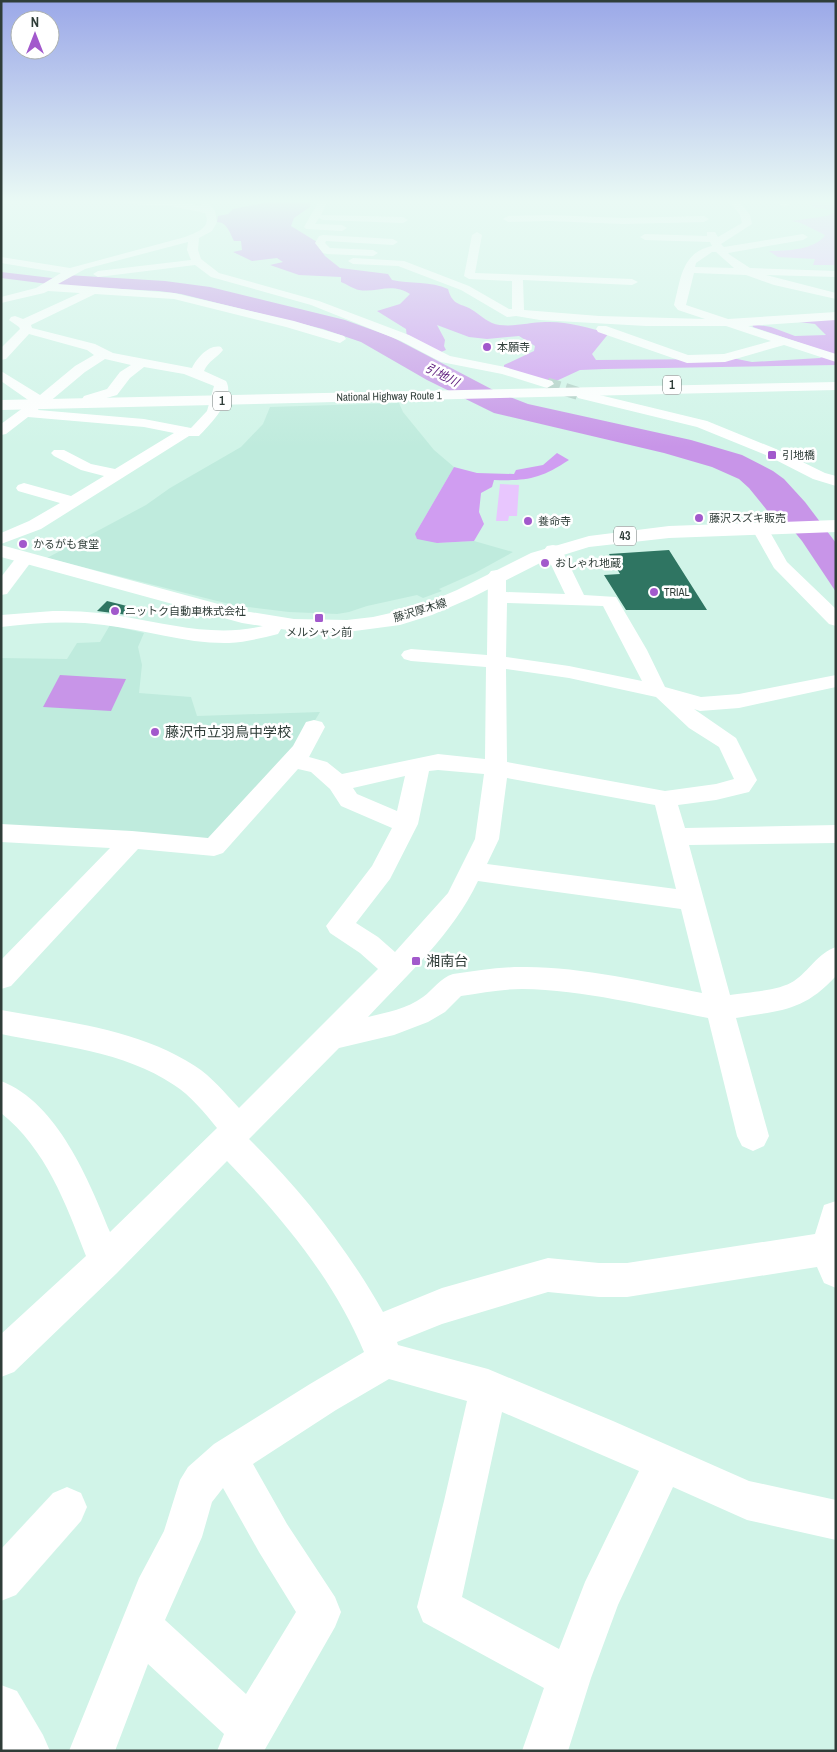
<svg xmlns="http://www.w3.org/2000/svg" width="837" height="1752" viewBox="0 0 837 1752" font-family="'Archivo Narrow','Noto Sans JP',sans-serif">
<rect width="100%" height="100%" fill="#d1f4e8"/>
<g fill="#bfebdd">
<path d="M399,403L403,412L434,450L454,467L415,534L437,543L474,541L513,552L475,573L439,589L442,591L423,598L417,595L367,606L349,612L337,614L289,612L233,605L47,558L146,505L170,488L241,447L263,424L270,407Z"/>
<path d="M110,625L144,633L138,647L142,665L139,693L191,697L197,716L320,712L299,747L209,840L1,826V658L67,659L77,643L100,642Z"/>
</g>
<g fill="#e8c6fe">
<path d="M811,201H836V265H813L815,259L778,257L769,251C785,251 816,250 825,235L801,223L791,221L827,216L835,212L833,210L813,207L810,203Z"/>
<path d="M500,484L519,485L517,516H509L508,521H496Z"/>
</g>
<g fill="#d09df1">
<path d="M274,201H311L310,207L294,218L291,226L317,242V245L325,256L340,268L388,274L392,280C410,284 431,281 448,289C452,303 457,303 469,308C477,312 483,319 492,323C508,329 529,322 545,322C566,321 589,328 609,333L592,354L596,360L722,359L732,358L752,362L820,358L830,353L753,327L752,324L771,327L795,336L826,335L815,324L799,322L836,319V365L605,369L580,370L552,383L504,369V365L534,351L535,346L519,336L487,339L469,337L437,325L445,340L444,346L446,350L441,352L407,337L406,329L377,311L400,304L410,294C392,282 377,293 359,290C353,289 347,284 341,282V277L299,275L270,265L283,262L277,258L252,261L233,252L242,250L241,241H234C230,233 227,222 217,222L218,216L228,214L233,209Z"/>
<path d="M557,453L569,460C540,479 527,481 494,480L492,487L481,493L479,512L484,524L474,541L437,543L417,539L415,534L454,467L477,473L514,474L516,470L543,465Z"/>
</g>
<g fill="#c895e8">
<path d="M1,272L52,278L67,275L165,281L210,287L345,320L392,337L497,392L528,404L691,440L742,455L773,471L784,479L805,502L836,543V592L802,541L783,518L770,514L749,488L739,479L712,467L664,453L494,413L427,380L361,342L323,329L181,294L159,291L64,286L1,278Z"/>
<path d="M60,675L126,679L111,711L43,707Z"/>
</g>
<g fill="#2f7562">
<path d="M669,550L707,610H626L604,575L620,574L609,554Z"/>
<path d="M107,601L135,608L128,615L97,611Z"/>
</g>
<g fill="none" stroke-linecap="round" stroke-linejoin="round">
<path stroke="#b1cfc5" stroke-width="13" stroke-dasharray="13 6" stroke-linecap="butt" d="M547,384L583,395"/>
<g fill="#fff" fill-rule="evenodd">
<path d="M126,201H177L201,206V201H210V205L215,211L217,222L212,231L199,238L198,250L201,259L219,273L319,301L409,335L450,356L505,367L552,381L554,384L547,388L502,374L441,362L401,341L311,305L211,277L195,265L98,277L93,274L98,271L191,260L187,250L188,242L85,269L58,284L174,293L294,321L344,336L346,339L340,343L286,327L174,299L95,294L31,325L32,328L95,344L113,353L192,368C197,358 209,344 221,347L223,350C217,358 208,361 204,371L226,381C236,398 210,425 199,436H189L41,529L1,544V533L29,521L60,503L18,491L16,488L18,485L24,483L71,496L104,476L81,470L54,456L51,453L54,450H64L91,464L115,469L174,433L144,427L28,417L6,434L1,435V424L31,402L1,381V371L40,395L75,366L94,355L87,350L29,334L6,359L1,360V348L20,329L19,327L9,320L11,317L15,316L23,319L80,293L48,291L44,293L1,303V297L36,288L61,273L1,263V257L70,268L185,237C197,232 212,228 205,213L171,206L130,204ZM105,359L131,365L120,372L107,389L84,396L82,399L84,402L89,403L117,395L130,378L144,367L184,374L214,386L207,411L191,428L144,419L38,410L41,404L48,403L85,372Z"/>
<path d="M319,201H328L321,215L403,217L408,220L403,223L323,220L319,218L315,224L342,225L347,228L342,231L306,229L304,227Z"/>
<path d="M730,201H739L750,215L752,224L721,244L724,247L803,234L808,237L803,240L728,253L730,255L750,268L836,271V277L766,275L836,293V299L774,285L746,275L694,273L686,305L728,319L836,312V320L748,326L836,354V362L784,345L725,362L687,363L598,332L596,329L598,326H606L688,355L724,354L771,341L726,326H646L540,320L516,316L507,317L461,290L398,266L353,264L348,261L353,258L404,261L469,286L509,309H512V281L469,279L464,276L472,235L477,232L482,235L475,273L632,279L638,282L632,285L523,280L524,310L599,316L705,319L678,310L674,305C681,279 681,253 712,246L710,242L645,240L640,237L645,234L707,236V232H715L718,237L742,223L740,215ZM712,252H716L734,268L695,267L696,263Z"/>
<path d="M774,201H787L790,204L785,207Z"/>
<path d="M549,215L623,218L704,216L709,219L704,222L623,224L549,221L508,222L503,219L508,216Z"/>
<path d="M323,235L393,239L398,242L393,245L326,241L325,243L330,248L373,250L378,253L373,256L327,254L323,253L315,243L319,236Z"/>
<path d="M583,391L707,421L776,449L825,473L836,476V486L813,479L766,455L697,427L578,398L576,395L578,392Z"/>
<path d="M760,524L766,525L787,562L836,609V626L829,624L774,568L752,529L754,525Z"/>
<path d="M553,545L559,546L562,550L584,595L616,597L647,650L665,687L701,697L739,694L836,675V687L739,708L700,711L694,709L736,738L757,780L749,792L716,800L678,805L685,828L836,825V843L689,845L730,995C748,992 779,991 794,981C809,971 818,953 836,947V976C803,1012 781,1010 736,1018L769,1136L764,1146L753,1151L742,1146L737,1136L708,1018C647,1006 584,990 522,989C502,989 481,993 461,996L445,1012L428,1022L394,1035L339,1048L249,1139C302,1191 347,1248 383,1312L442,1288L548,1258L599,1263H627L815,1234L824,1205L836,1201V1288L824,1283L817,1267L627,1297H599L548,1292L442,1324L397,1342L398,1345L488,1369L613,1421L749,1481L836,1500V1540L747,1520L673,1487L618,1605L591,1678L568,1751H522L544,1688L423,1622L417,1607L444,1501L467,1401L389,1379L336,1410L253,1464L287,1524L335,1597L341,1612L335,1627L264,1751H217L224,1734L148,1664L115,1751H69L139,1578L164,1531L180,1480L188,1467L214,1444L310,1384L364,1352C334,1280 282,1217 227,1161L117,1273L14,1372L1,1377V1334L86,1256C66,1204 46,1149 1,1113V1081C58,1103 89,1181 110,1232L217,1128C204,1112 191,1096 174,1085C124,1051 59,1046 1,1034V1010C66,1022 138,1029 195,1066C212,1077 225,1093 239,1108L378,969L360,953L330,933L326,926L372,866L392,828L341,806L330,789L311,772L298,769L223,853L214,856L138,849L11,986L1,989V960L110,848L1,842V824L132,831L208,838L293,746L306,722L314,720L322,722L325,727L309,757L327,762L342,774L438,754L485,759L486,667L411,661L404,659L401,655L404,651L411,649L487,655L488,575L491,571L497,570L503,571L506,575V592L565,594L544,550L547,546ZM507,603L603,606L642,681L569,666L506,657ZM506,669L569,678L656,697L689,728L719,747L734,779L716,784L665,791L507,762ZM438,770L484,774L475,839L448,893L395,952L378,937L356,923L390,879L418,824L429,771ZM405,776L397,811L357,794L353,788ZM507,778L655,805L676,889L487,864L499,839ZM478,881L681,909L702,993C646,982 578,966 521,967C499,967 475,971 453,974C440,978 434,989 423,997C407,1009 387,1012 368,1017C408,974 453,934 478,881ZM502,1412L639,1471L585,1582L559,1649L462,1597ZM223,1488L259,1552L296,1612L246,1694L165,1620L202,1537L212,1502Z"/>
<path d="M25,553L31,554L34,558L7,594L1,595V577L19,554Z"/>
<path d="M53,611C78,611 102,612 126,617C172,625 217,637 263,626L267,620L274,618L281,620L284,624L278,634C262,638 246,642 229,643C187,644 146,630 104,625C70,620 35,623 1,627V615Z"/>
<path d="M67,1487L81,1493L87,1507L81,1521L16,1595L1,1601V1549L53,1493Z"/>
<path d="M1,1685L17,1691L43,1735L50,1751H1Z"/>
</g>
<path fill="#fff" fill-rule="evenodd" d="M836,520V532L669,538L589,547L544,561L471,598L432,615L400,625L347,632L294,631L242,623L1,557V545L244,611L294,619L347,620L373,617L417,607L457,590L531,553L589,536L669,526Z"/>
<path fill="#fff" fill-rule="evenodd" d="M836,382V390L1,410V400Z"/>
</g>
<linearGradient id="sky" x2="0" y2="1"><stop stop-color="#9ba8e8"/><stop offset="0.45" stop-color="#eafaf5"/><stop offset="1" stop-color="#eafaf5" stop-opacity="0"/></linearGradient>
<rect width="837" height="447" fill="url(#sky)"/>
<g fill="#a259cc" stroke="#fff" stroke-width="2">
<circle cx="487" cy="347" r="5"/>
<rect x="767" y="450" width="10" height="10" rx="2.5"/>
<circle cx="699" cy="518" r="5"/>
<circle cx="528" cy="521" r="5"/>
<circle cx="23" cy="544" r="5"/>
<circle cx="545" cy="563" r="5"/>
<circle cx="654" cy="592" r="5"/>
<circle cx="115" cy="611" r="5"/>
<rect x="314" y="613" width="10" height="10" rx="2.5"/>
<circle cx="155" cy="732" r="5"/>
<rect x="411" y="956" width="10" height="10" rx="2.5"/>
</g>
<g text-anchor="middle" stroke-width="5" stroke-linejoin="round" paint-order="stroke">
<g font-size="11" fill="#2f3d38" stroke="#fff" text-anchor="start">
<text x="497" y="351">本願寺</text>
<text x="782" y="459">引地橋</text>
<text x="709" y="522">藤沢スズキ販売</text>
<text x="538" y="525">養命寺</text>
<text x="33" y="548">かるがも食堂</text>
<text x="555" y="567">おしゃれ地蔵</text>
<text x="664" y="596">TRIAL</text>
<text x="125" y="615">ニットク自動車株式会社</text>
<text x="319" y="636" text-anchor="middle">メルシャン前</text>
</g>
<g font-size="11" fill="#2f3d38" stroke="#fff">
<text transform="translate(389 396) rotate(-1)" y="4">National Highway Route 1</text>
<text transform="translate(420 610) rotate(-17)" y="4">藤沢厚木線</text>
</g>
<g font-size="12" font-style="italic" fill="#581578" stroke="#fff">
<text transform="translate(442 375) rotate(27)" y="4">引地川</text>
</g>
<g fill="#fff" stroke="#6d7774" stroke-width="1">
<rect x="663" y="375.5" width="18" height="19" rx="4"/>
<rect x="213" y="391.5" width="18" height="19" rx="4"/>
<rect x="614" y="526.5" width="22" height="19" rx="4"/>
</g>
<g font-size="12" font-weight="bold" fill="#2f3d38">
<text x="672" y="389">1</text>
<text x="222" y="405">1</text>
<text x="625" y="540">43</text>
</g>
<g font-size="14" fill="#2f3d38" stroke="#fff" text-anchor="start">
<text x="165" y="737">藤沢市立羽鳥中学校</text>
<text x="426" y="966">湘南台</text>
</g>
</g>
<rect width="837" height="1752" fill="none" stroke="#2f3d38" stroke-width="5"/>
<g transform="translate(35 35)"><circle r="24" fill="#ffffff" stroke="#acb1af"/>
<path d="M0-4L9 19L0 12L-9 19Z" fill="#a259cc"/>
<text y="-8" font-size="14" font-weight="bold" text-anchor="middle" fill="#2f3d38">N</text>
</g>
</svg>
